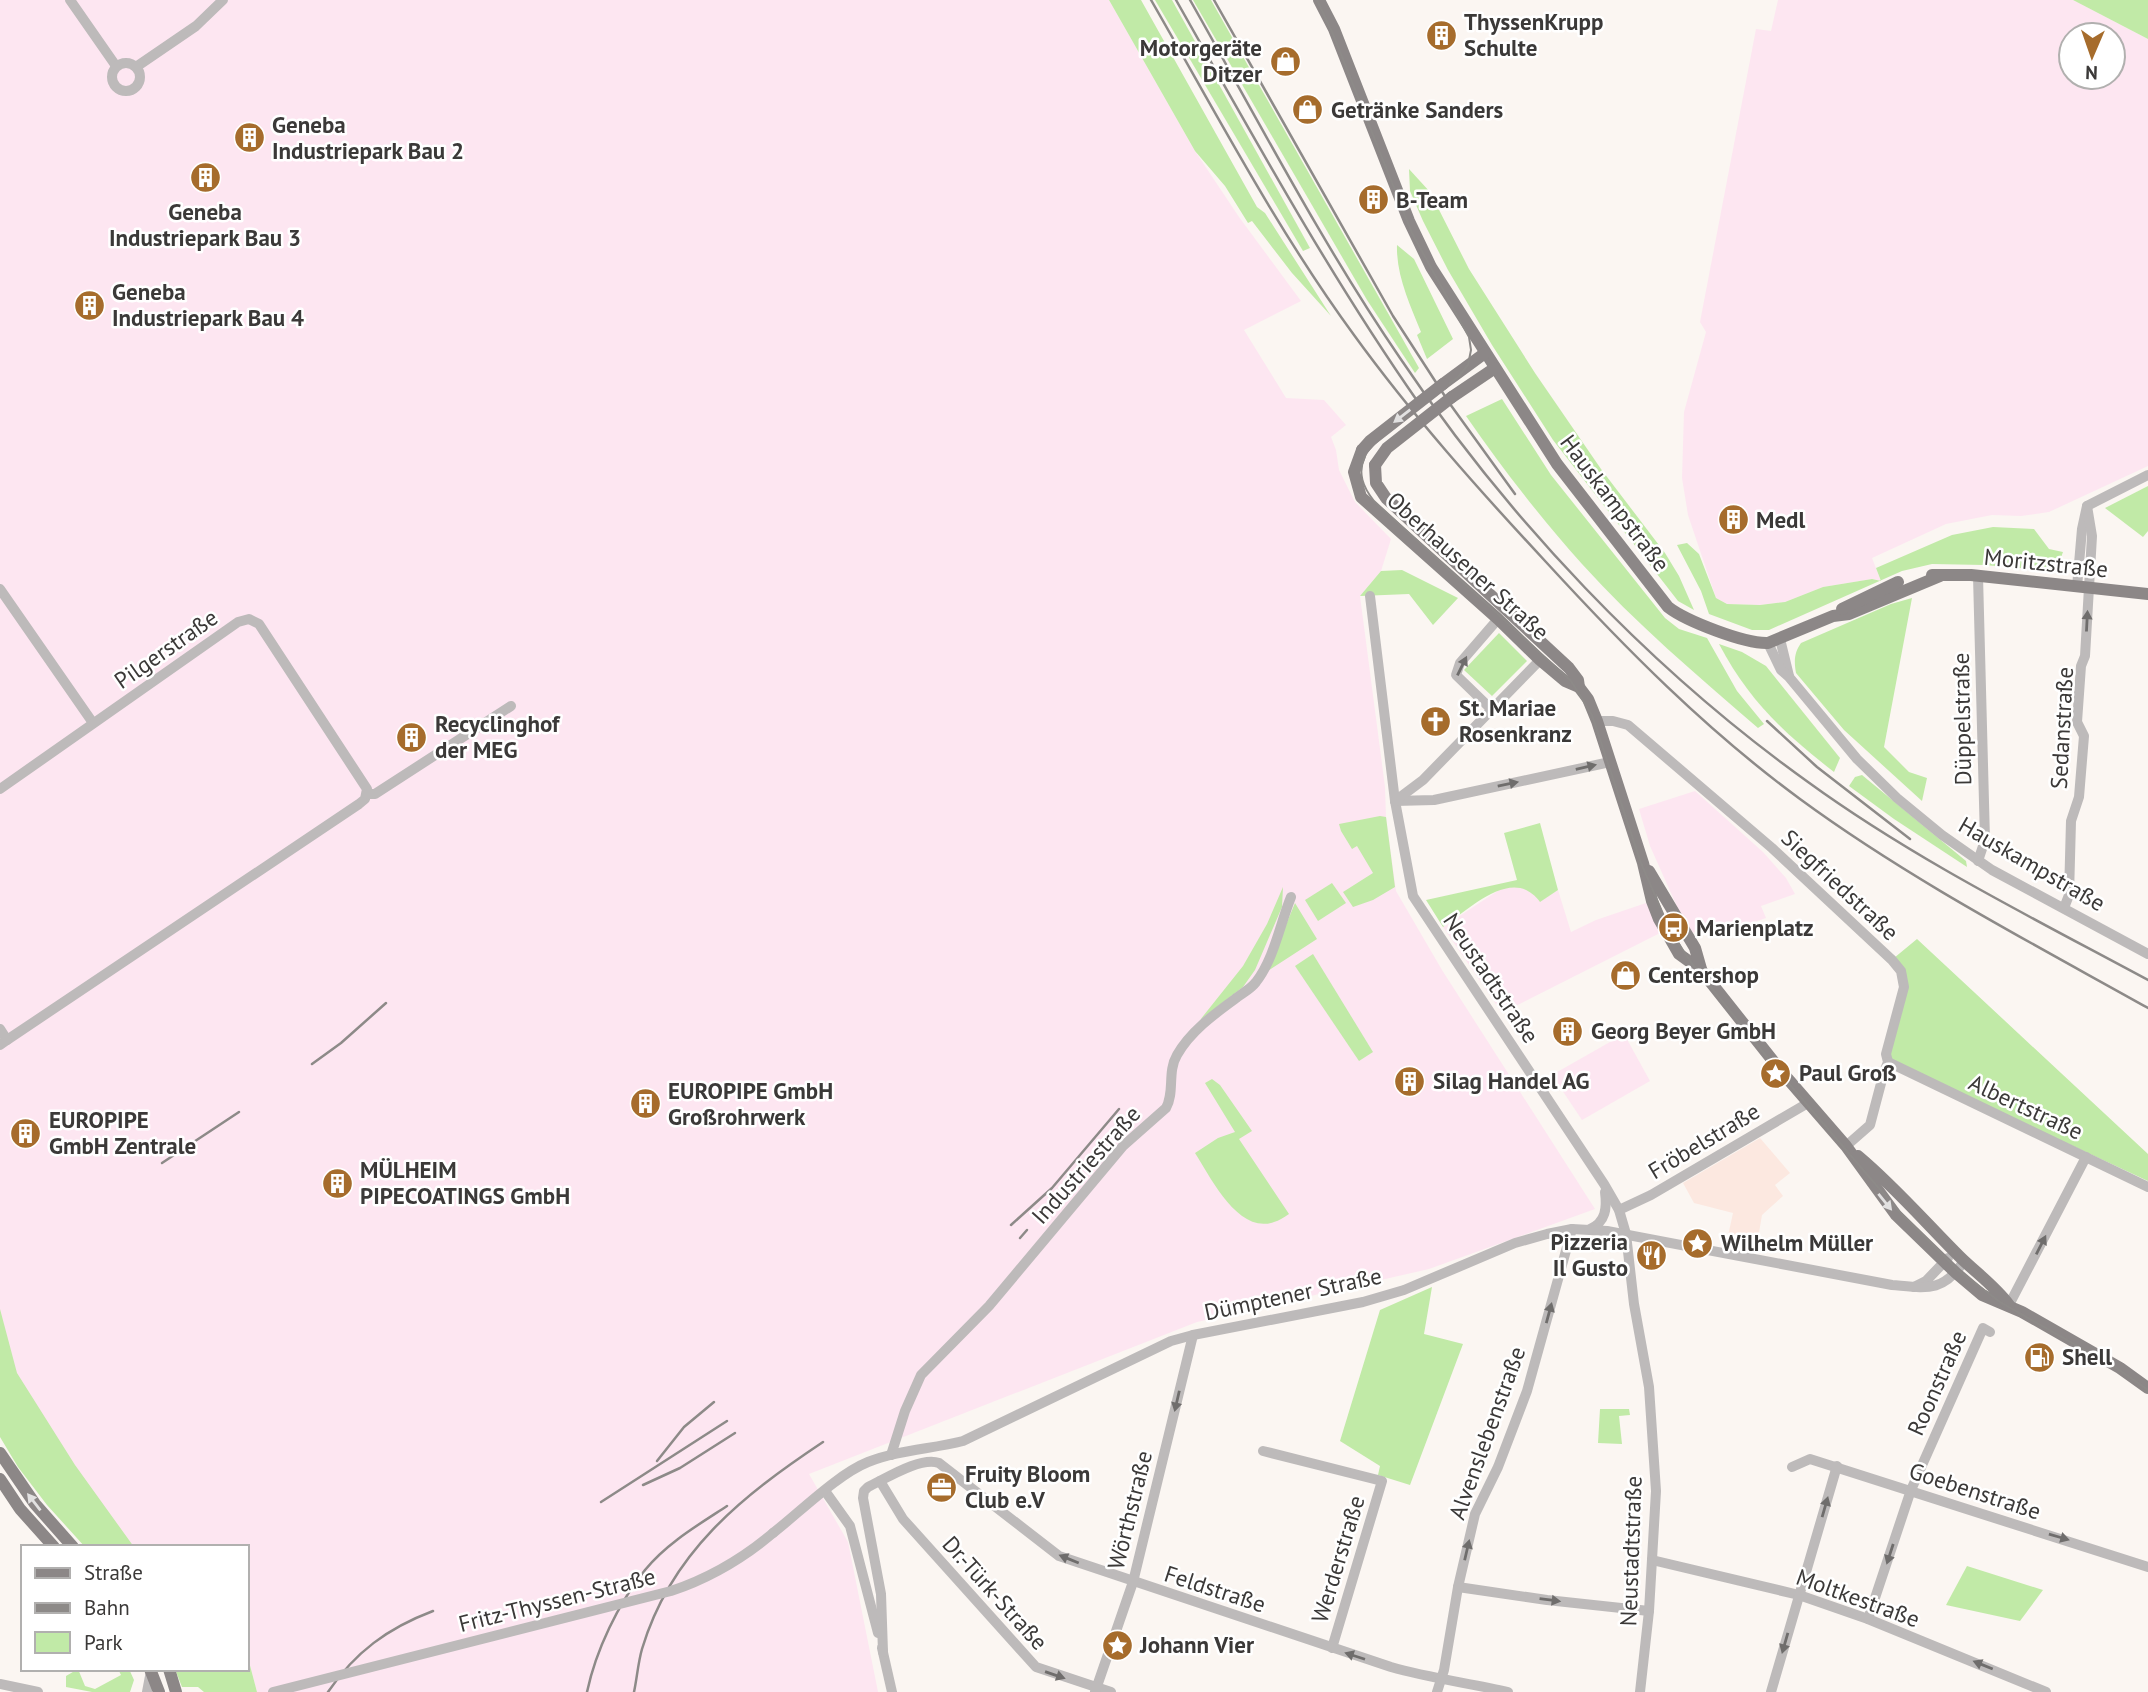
<svg xmlns="http://www.w3.org/2000/svg" width="2148" height="1692" viewBox="0 0 2148 1692" font-family="'PT Sans',sans-serif">
<rect width="100%" height="100%" fill="#fbf6f2"/>
<g fill="#fde6f1" fill-rule="evenodd">
<path d="M0,0H1109L1195,151L1239,217L1301,301L1244,330L1286,398L1324,400L1346,425L1331,437L1336,450L1339,470L1355,502L1391,539L1381,571L1360,596L1385,787L1386,817L1396,891L1442,970L1595,1209L1429,1269L1197,1322L809,1474L848,1542L878,1692H257L247,1654V1547H127L0,1417Z"/>
<path d="M1778,0H2073L2148,39V466L2049,512L2021,516L1992,515L1946,524L1872,558L1881,581L1872,579L1823,587L1785,602L1760,605L1727,604L1716,598L1688,515L1682,478L1684,412L1706,332L1700,322L1756,29L1771,31ZM2071,35H2113V77H2071Z"/>
<path d="M1695,791L1763,852L1786,878L1795,894L1761,906L1766,918L1729,931H1712L1709,923L1693,933L1679,911L1650,846L1639,809Z"/>
<path d="M1516,886L1532,890L1540,901L1558,890L1571,932L1596,920L1646,903L1660,933L1502,1013L1443,927L1502,888Z"/>
<path d="M1624,1034L1650,1081L1582,1120L1552,1075Z"/>
</g>
<path fill="#fce8e0" d="M1760,1138L1790,1173L1775,1185L1783,1196L1762,1215L1756,1250L1726,1245L1733,1213L1694,1203L1683,1183Z"/>
<g fill="#c1eaa7">
<path d="M1109,0H1141L1257,207L1265,213L1331,316L1292,273L1252,221L1248,223L1225,186L1195,151Z"/>
<path d="M1155,0H1172L1310,248L1303,251Z"/>
<path d="M1193,0H1211L1419,368L1415,373L1367,300Z"/>
<path d="M2073,0H2148V39Z"/>
<path d="M1409,169L1430,192L1469,269L1535,373L1601,469L1665,553L1679,576L1694,610L1678,601L1553,440L1492,345L1448,270L1423,221L1410,191Z"/>
<path d="M1397,245L1414,259L1453,339L1427,359L1417,335L1421,332C1410,305 1396,275 1397,245Z"/>
<path d="M1502,399L1551,475L1665,618L1679,629L1707,638L1737,691L1764,724L1758,728C1698,676 1635,623 1582,564C1540,517 1502,468 1466,416Z"/>
<path d="M2148,486V531L2143,537L2105,508Z"/>
<path d="M1993,527L2034,529L2049,549L2063,552L2056,571L1984,565L1932,564L1902,571L1769,630H1752L1709,614L1701,591L1677,545L1687,543L1699,554L1716,598L1727,604L1760,605L1785,602L1823,587L1872,579L1881,581L1876,568L1952,535Z"/>
<path d="M1402,570L1458,598L1433,625L1409,594L1360,596L1381,571Z"/>
<path d="M1912,598L1884,747L1909,772L1927,778L1922,801L1844,730L1796,673C1794,661 1794,653 1801,643L1891,604Z"/>
<path d="M1499,633L1527,661L1492,696L1464,670Z"/>
<path d="M1719,644L1742,652L1766,666L1840,758L1834,772C1784,733 1749,701 1719,644Z"/>
<path d="M1862,775L1966,861L1967,867L1894,819L1849,786L1855,777Z"/>
<path d="M1380,816L1386,817L1395,887L1373,900L1353,907L1343,892L1373,873L1357,846L1352,849L1341,831L1339,824Z"/>
<path d="M1540,823L1558,890L1540,902C1513,865 1470,909 1443,927L1426,900L1517,880L1504,833Z"/>
<path d="M1332,883L1346,903L1318,921L1305,900Z"/>
<path d="M1283,887L1282,907L1255,970L1243,987L1200,1020L1243,966L1267,924Z"/>
<path d="M1295,903L1317,939L1263,974L1268,968Z"/>
<path d="M1917,939L2148,1154V1181L1890,1061L1889,1054L1905,987L1894,958Z"/>
<path d="M1313,954L1373,1052L1359,1061L1295,966Z"/>
<path d="M1212,1079L1220,1085L1252,1131L1239,1139L1289,1214C1284,1217 1279,1221 1274,1222C1238,1235 1210,1176 1195,1153L1218,1138L1235,1132L1205,1083Z"/>
<path d="M1432,1287L1424,1334L1463,1344L1410,1485L1378,1475L1380,1466L1340,1441L1380,1310Z"/>
<path d="M0,1309L17,1373L75,1465L134,1547H85L47,1505L18,1467L0,1437Z"/>
<path d="M1600,1409H1629L1630,1415L1619,1416L1622,1444L1598,1443Z"/>
<path d="M1967,1566L2043,1590L2020,1621L1946,1605Z"/>
<path d="M247,1654L257,1692H204L198,1687H182L175,1669H247Z"/>
<path d="M78,1669L85,1686L95,1689L121,1675L118,1669H129L134,1680L130,1692H92L66,1687V1676Z"/>
</g>
<g fill="none" stroke-linecap="round" stroke-linejoin="round">
<g stroke="#bdbaba" stroke-width="10">
<path d="M70,0L116,66"/>
<circle cx="126" cy="77" r="14"/>
<path d="M136,67L196,26L223,0"/>
<path d="M2077,587L2082,529L2087,506L2148,475"/>
<path d="M0,589L93,723"/>
<path d="M1370,596L1395,801L1413,896L1604,1184L1619,1210L1626,1234L1634,1304L1649,1387L1656,1491L1649,1611L1640,1692"/>
<path d="M1780,639L1789,676"/>
<path d="M1768,643L1781,670L1789,677L1857,759L1897,798L1942,835L1992,870L2148,954"/>
<path d="M1491,709L1456,675L1460,663L1498,619"/>
<path d="M1597,721H1613L1628,725L1772,848L1892,960L1901,971L1904,987L1886,1054L1888,1062L1884,1072L1870,1125L1846,1146"/>
<path d="M0,789L238,622L249,619L259,624L367,789L365,799L359,804L7,1040"/>
<path d="M367,794H375L511,706"/>
<path d="M1395,801L1434,800L1610,762"/>
<path d="M1395,801L1423,780L1540,660"/>
<path d="M1978,861L1985,840L1978,576"/>
<path d="M2064,908L2069,895L2071,821L2079,797L2084,736L2077,722L2081,666L2085,656L2092,536L2087,506"/>
<path d="M0,1029L7,1040L0,1045"/>
<path d="M1888,1062L2148,1187"/>
<path d="M1619,1210L1651,1195L1808,1103"/>
<path d="M1590,1229C1606,1222 1607,1208 1605,1192"/>
<path d="M1914,1287L1926,1281L1948,1258"/>
<path d="M2009,1305L2086,1157"/>
<path d="M1263,1451L1382,1481L1332,1648"/>
<path d="M891,1455L905,1411L921,1375L989,1306L1123,1146L1166,1108C1175,1092 1167,1072 1177,1055C1190,1032 1213,1015 1235,999C1241,994 1251,989 1256,982C1274,959 1280,924 1291,897"/>
<path d="M1792,1467L1810,1459L2148,1567"/>
<path d="M880,1481L903,1519L1036,1667L1111,1692"/>
<path d="M825,1491L850,1526L878,1633"/>
<path d="M773,1533C800,1512 838,1474 868,1462C898,1450 932,1449 963,1441L1171,1341L1193,1335L1363,1302L1404,1290L1515,1243L1547,1234L1572,1229L1607,1231L1892,1285C1926,1288 1943,1293 1964,1261"/>
<path d="M1652,1560L1799,1595L1868,1619L2046,1692"/>
<path d="M1458,1587L1547,1600L1649,1611"/>
<path d="M1868,1619L1911,1490L1983,1328L1990,1332"/>
<path d="M882,1648L892,1692"/>
<path d="M883,1652L881,1594L863,1498L864,1491L868,1487C885,1479 921,1456 939,1463L1059,1556L1391,1667C1429,1678 1469,1683 1508,1692"/>
<path d="M0,1684L38,1692"/>
<path d="M147,1692L151,1671"/>
<path d="M1095,1692L1133,1582L1193,1335"/>
<path d="M1437,1692L1444,1670L1458,1587L1475,1514L1498,1467L1527,1391L1572,1229"/>
<path d="M1771,1692L1837,1466"/>
</g>
<g stroke="#8c8787" stroke-width="12">
<path d="M1319,0L1334,29L1409,221L1431,267L1557,464L1668,607C1686,621 1745,644 1768,643L1833,616L1849,614L1940,576"/>
<path d="M1443,384L1485,353"/>
<path d="M1452,397L1495,368"/>
<path d="M1362,450L1354,472L1361,497L1498,619L1540,660L1565,681L1579,687"/>
<path d="M1375,465L1376,483L1386,498L1569,668L1578,680L1579,687L1588,699L1597,721L1643,863L1652,901L1659,919L1679,954L1701,970L1781,1071L1846,1146L1896,1215L1956,1273L1982,1295L2022,1312L2120,1368L2148,1388"/>
<path d="M1932,575H1971L2148,594"/>
<path d="M1842,609L1898,582"/>
<path d="M1649,871L1695,948L1701,969"/>
<path d="M1858,1156C1894,1186 1925,1222 1959,1256C1975,1272 1995,1286 2009,1305"/>
<path d="M0,1453L35,1504L73,1547"/>
<path d="M0,1479L20,1509L54,1547"/>
<path d="M150,1669L159,1692"/>
<path d="M169,1669L176,1692"/>
</g>
<path stroke="#8d8a88" stroke-width="2" d="M1317,0L1333,34L1412,233L1469,337L1471,350L1468,365L1458,377C1441,390 1371,440 1365,456C1357,473 1363,487 1374,501L1571,681L1592,715L1641,863L1670,930L1690,961L1779,1072L1895,1207L1958,1270L2000,1302L2118,1369L2148,1390"/>
<g stroke="#8d8a88" stroke-width="2.5">
<path d="M1151,0C1216,113 1277,230 1354,335C1412,415 1479,490 1546,562C1625,648 1706,730 1800,799C1909,879 2030,942 2148,1008"/>
<path d="M1176,0C1253,136 1328,273 1418,402"/>
<path d="M1190,0C1258,120 1322,244 1400,358C1508,519 1650,669 1808,782C1914,859 2033,918 2148,980"/>
<path d="M1214,0L1393,316L1450,404L1515,494"/>
<path d="M1767,721L1817,767L1910,839"/>
<path d="M312,1064L341,1043L386,1003"/>
<path d="M162,1163L239,1112"/>
<path d="M1011,1225L1052,1188L1119,1109"/>
<path d="M1020,1238L1027,1230"/>
<path d="M657,1461L684,1427L714,1402"/>
<path d="M643,1485L680,1468L735,1433"/>
<path d="M601,1502L727,1421"/>
<path d="M328,1692C355,1652 388,1628 433,1611"/>
<path d="M587,1692C596,1650 618,1604 645,1570C667,1543 698,1525 727,1506"/>
<path d="M634,1692C637,1678 638,1663 642,1649C671,1552 742,1496 823,1442"/>
</g>
<path stroke="#bdbaba" stroke-width="10" d="M273,1692L671,1591C710,1578 741,1560 773,1533"/>
<g stroke="#8c8787" stroke-width="12">
<path d="M1362,450L1370,441L1443,384"/>
<path d="M1375,465L1387,448L1452,397"/>
</g>
</g>
<defs><path id="oneway-solid" d="M-6-.8H1V-3.2L6.5 0L1 3.2V.8H-6Z" transform="scale(1.75)"/></defs>
<g fill="#e2e1e1">
<use href="#oneway-solid" transform="translate(1402 416) rotate(142)"/>
<use href="#oneway-solid" transform="translate(1885 1202) rotate(51)"/>
<use href="#oneway-solid" transform="translate(34 1502) rotate(-128)"/>
</g>
<g fill="#6f6d6c">
<use href="#oneway-solid" transform="translate(2087 621) rotate(-87)"/>
<use href="#oneway-solid" transform="translate(1462 666) rotate(-64)"/>
<use href="#oneway-solid" transform="translate(1586 767) rotate(-13)"/>
<use href="#oneway-solid" transform="translate(1508 784) rotate(-12)"/>
<use href="#oneway-solid" transform="translate(2041 1245) rotate(-63)"/>
<use href="#oneway-solid" transform="translate(1549 1313) rotate(-75)"/>
<use href="#oneway-solid" transform="translate(1177 1401) rotate(103)"/>
<use href="#oneway-solid" transform="translate(1825 1507) rotate(-74)"/>
<use href="#oneway-solid" transform="translate(2059 1537) rotate(16)"/>
<use href="#oneway-solid" transform="translate(1467 1550) rotate(-77)"/>
<use href="#oneway-solid" transform="translate(1890 1554) rotate(108)"/>
<use href="#oneway-solid" transform="translate(1069 1559) rotate(-158)"/>
<use href="#oneway-solid" transform="translate(1550 1600) rotate(7)"/>
<use href="#oneway-solid" transform="translate(1785 1643) rotate(106)"/>
<use href="#oneway-solid" transform="translate(1355 1656) rotate(-162)"/>
<use href="#oneway-solid" transform="translate(1983 1665) rotate(-158)"/>
<use href="#oneway-solid" transform="translate(1055 1675) rotate(19)"/>
</g>
<defs>
<symbol id="building-disc" viewBox="-11 -11 22 22"><circle r="9.5" fill="#a66c2c" stroke="#fff"/><path d="M-4-6H4V6H1V3H-1V6H-4ZM-2.5-4.3h1.7v1.8h-1.7ZM.8-4.3h1.7v1.8H.8ZM-2.5-1h1.7V.8h-1.7ZM.8-1h1.7V.8H.8Z" fill="#fff"/></symbol>
<symbol id="shop-disc" viewBox="-11 -11 22 22"><circle r="9.5" fill="#a66c2c" stroke="#fff"/><path d="M-5-2.5h2.3a2.7 3.5 0 0 1 5.4 0H5L5.5 6h-11ZM-1.5-2.5h3a1.5 2.3 0 0 0-3 0Z" fill="#fff"/></symbol>
<symbol id="church-disc" viewBox="-11 -11 22 22"><circle r="9.5" fill="#a66c2c" stroke="#fff"/><path d="M-1.2-6h2.4v3.5h3.3v2.4h-3.3V6h-2.4V-.1h-3.3v-2.4h3.3Z" fill="#fff"/></symbol>
<symbol id="bus-disc" viewBox="-11 -11 22 22"><circle r="9.5" fill="#a66c2c" stroke="#fff"/><path d="M-5-6H5V4H4V6H2V4H-2V6H-4V4H-5ZM-3.5-4V0h7V-4ZM-3.5 1.2v1.5H-2V1.2ZM2 1.2v1.5H3.5V1.2Z" fill="#fff"/></symbol>
<symbol id="sight-disc" viewBox="-11 -11 22 22"><circle r="9.5" fill="#a66c2c" stroke="#fff"/><path d="M0-6L1.8-2.2L6-1.7L2.9 1.2L3.7 5.4L0 3.3L-3.7 5.4L-2.9 1.2L-6-1.7L-1.8-2.2Z" fill="#fff"/></symbol>
<symbol id="restaurant-disc" viewBox="-11 -11 22 22"><circle r="9.5" fill="#a66c2c" stroke="#fff"/><path d="M-5-6h1v4h1v-4h1v4h1v-4h1v5L-1.5 .5V6h-2V.5L-5-1ZM5-6V6H3V1.5H1.5Q1.5-4 5-6Z" fill="#fff"/></symbol>
<symbol id="fuel-disc" viewBox="-11 -11 22 22"><circle r="9.5" fill="#a66c2c" stroke="#fff"/><path d="M-5.5-6h7V0h2V4h1.3V-2.5L3-4.5l.8-.8L6-3V5H2.5V1h-1V6h-7ZM-4.2-4.7v3.2H.2V-4.7Z" fill="#fff"/></symbol>
<symbol id="office-disc" viewBox="-11 -11 22 22"><circle r="9.5" fill="#a66c2c" stroke="#fff"/><path d="M-6-3h4V-5.5h4V-3h4V5H-6ZM-1-4.5V-3h2v-1.5ZM-6 0V1H6V0Z" fill="#fff"/></symbol>
</defs>
<g fill-rule="evenodd">
<use href="#building-disc" x="1424" y="18" width="35" height="35"/>
<use href="#shop-disc" x="1268" y="44" width="35" height="35"/>
<use href="#shop-disc" x="1290" y="92" width="35" height="35"/>
<use href="#building-disc" x="232" y="120" width="35" height="35"/>
<use href="#building-disc" x="188" y="160" width="35" height="35"/>
<use href="#building-disc" x="1356" y="182" width="35" height="35"/>
<use href="#building-disc" x="72" y="288" width="35" height="35"/>
<use href="#building-disc" x="1716" y="502" width="35" height="35"/>
<use href="#church-disc" x="1418" y="704" width="35" height="35"/>
<use href="#building-disc" x="394" y="720" width="35" height="35"/>
<use href="#bus-disc" x="1656" y="910" width="35" height="35"/>
<use href="#shop-disc" x="1608" y="958" width="35" height="35"/>
<use href="#building-disc" x="1550" y="1014" width="35" height="35"/>
<use href="#sight-disc" x="1758" y="1056" width="35" height="35"/>
<use href="#building-disc" x="1392" y="1064" width="35" height="35"/>
<use href="#building-disc" x="628" y="1086" width="35" height="35"/>
<use href="#building-disc" x="8" y="1116" width="35" height="35"/>
<use href="#building-disc" x="320" y="1166" width="35" height="35"/>
<use href="#sight-disc" x="1680" y="1226" width="35" height="35"/>
<use href="#restaurant-disc" x="1634" y="1238" width="35" height="35"/>
<use href="#fuel-disc" x="2022" y="1340" width="35" height="35"/>
<use href="#office-disc" x="924" y="1470" width="35" height="35"/>
<use href="#sight-disc" x="1100" y="1628" width="35" height="35"/>
</g>
<g text-anchor="middle" stroke-width="5" stroke-linejoin="round" paint-order="stroke">
<g font-size="23" font-weight="bold" fill="#3b3938" stroke="#fff" text-anchor="start">
<text x="1464" y="30">ThyssenKrupp<tspan x="1464" dy="26">Schulte</tspan></text>
<text x="1262" y="56" text-anchor="end">Motorgeräte<tspan x="1262" dy="26">Ditzer</tspan></text>
<text x="1331" y="118">Getränke Sanders</text>
<text x="272" y="133">Geneba<tspan x="272" dy="26">Industriepark Bau 2</tspan></text>
<text x="1396" y="208">B-Team</text>
<text x="205" y="220" text-anchor="middle">Geneba<tspan x="205" dy="26">Industriepark Bau 3</tspan></text>
<text x="112" y="300">Geneba<tspan x="112" dy="26">Industriepark Bau 4</tspan></text>
<text x="1756" y="528">Medl</text>
<text x="1459" y="716">St. Mariae<tspan x="1459" dy="26">Rosenkranz</tspan></text>
<text x="435" y="732">Recyclinghof<tspan x="435" dy="26">der MEG</tspan></text>
<text x="1696" y="936">Marienplatz</text>
<text x="1648" y="983">Centershop</text>
<text x="1591" y="1039">Georg Beyer GmbH</text>
<text x="1799" y="1081">Paul Groß</text>
<text x="1433" y="1089">Silag Handel AG</text>
<text x="668" y="1099">EUROPIPE GmbH<tspan x="668" dy="26">Großrohrwerk</tspan></text>
<text x="49" y="1128">EUROPIPE<tspan x="49" dy="26">GmbH Zentrale</tspan></text>
<text x="360" y="1178">MÜLHEIM<tspan x="360" dy="26">PIPECOATINGS GmbH</tspan></text>
<text x="1628" y="1250" text-anchor="end">Pizzeria<tspan x="1628" dy="26">Il Gusto</tspan></text>
<text x="1721" y="1251">Wilhelm Müller</text>
<text x="2062" y="1365">Shell</text>
<text x="965" y="1482">Fruity Bloom<tspan x="965" dy="26">Club e.V</tspan></text>
<text x="1140" y="1653">Johann Vier</text>
</g>
<g font-size="23" fill="#3b3938" stroke="#fff">
<text transform="translate(1615 503) rotate(53)" y="8">Hauskampstraße</text>
<text transform="translate(2046 563) rotate(6)" y="8">Moritzstraße</text>
<text transform="translate(1468 566) rotate(42)" y="8">Oberhausener Straße</text>
<text transform="translate(166 649) rotate(-35)" y="8">Pilgerstraße</text>
<text transform="translate(1962 719) rotate(-91)" y="8">Düppelstraße</text>
<text transform="translate(2062 728) rotate(-87)" y="8">Sedanstraße</text>
<text transform="translate(2032 864) rotate(30)" y="8">Hauskampstraße</text>
<text transform="translate(1840 885) rotate(43)" y="8">Siegfriedstraße</text>
<text transform="translate(1491 978) rotate(56)" y="8">Neustadtstraße</text>
<text transform="translate(2026 1107) rotate(25)" y="8">Albertstraße</text>
<text transform="translate(1704 1141) rotate(-31)" y="8">Fröbelstraße</text>
<text transform="translate(1086 1165) rotate(-48)" y="8">Industriestraße</text>
<text transform="translate(1293 1294) rotate(-12)" y="8">Dümptener Straße</text>
<text transform="translate(1937 1383) rotate(-66)" y="8">Roonstraße</text>
<text transform="translate(1487 1433) rotate(-70)" y="8">Alvenslebenstraße</text>
<text transform="translate(1975 1491) rotate(18)" y="8">Goebenstraße</text>
<text transform="translate(1130 1510) rotate(-76)" y="8">Wörthstraße</text>
<text transform="translate(1631 1551) rotate(-88)" y="8">Neustadtstraße</text>
<text transform="translate(1338 1559) rotate(-73)" y="8">Werderstraße</text>
<text transform="translate(1215 1589) rotate(18)" y="8">Feldstraße</text>
<text transform="translate(995 1593) rotate(48)" y="8">Dr.-Türk-Straße</text>
<text transform="translate(1858 1598) rotate(20)" y="8">Moltkestraße</text>
<text transform="translate(557 1600) rotate(-14)" y="8">Fritz-Thyssen-Straße</text>
</g>
</g>
<rect x="21" y="1545" width="228" height="126" fill="#ffffff" stroke="#b1b0af" stroke-width="2"/>
<rect x="35" y="1568" width="35" height="10" fill="#8c8787" stroke="#b1b0af" stroke-width="2"/>
<text x="84" y="1580" font-size="21" fill="#3b3938">Straße</text>
<rect x="35" y="1603" width="35" height="10" fill="#8d8a88" stroke="#b1b0af" stroke-width="2"/>
<text x="84" y="1615" font-size="21" fill="#3b3938">Bahn</text>
<rect x="35" y="1632" width="35" height="21" fill="#c1eaa7" stroke="#b1b0af" stroke-width="2"/>
<text x="84" y="1650" font-size="21" fill="#3b3938">Park</text>
<g transform="translate(2092 56) rotate(182)"><circle r="33" fill="#ffffff" stroke="#b1b0af" stroke-width="2"/>
<path d="M0-5L12 26L0 18L-12 26Z" fill="#a66c2c"/>
<text y="-10" font-size="19" font-weight="bold" text-anchor="middle" fill="#3b3938">N</text>
</g>
</svg>
